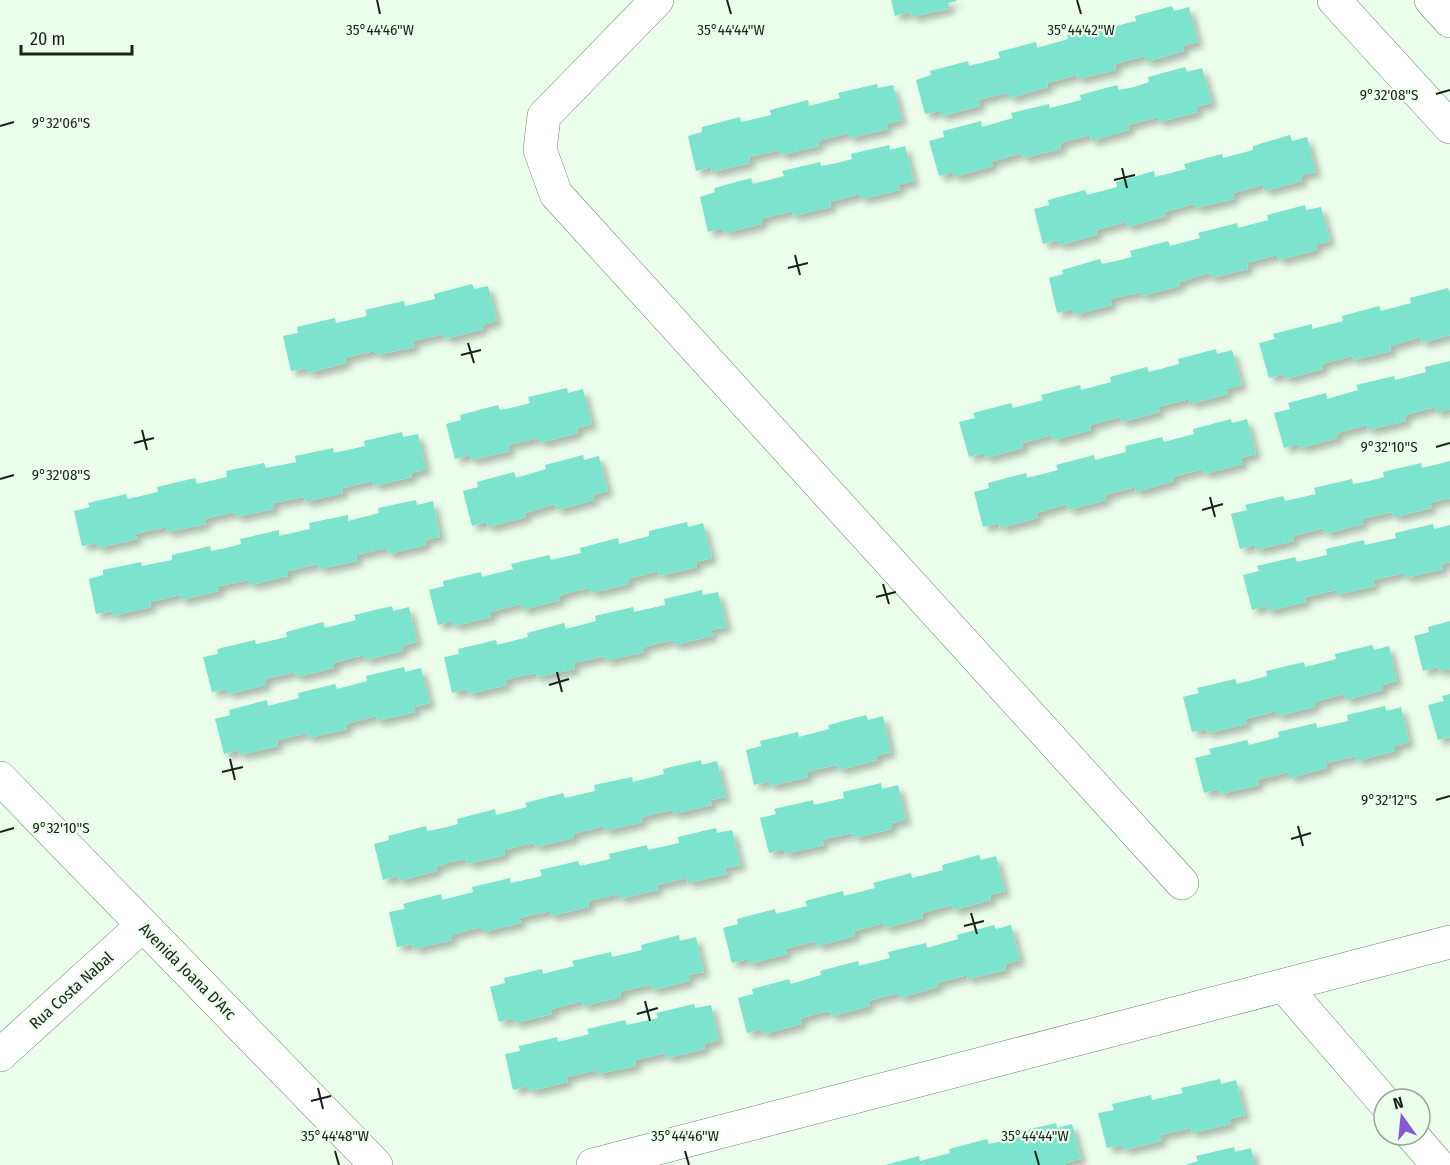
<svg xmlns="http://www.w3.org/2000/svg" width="1450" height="1165" viewBox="0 0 1450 1165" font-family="'Fira Sans Condensed',sans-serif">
<defs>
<filter id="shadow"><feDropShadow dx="5.5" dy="5.5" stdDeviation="3" flood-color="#0004"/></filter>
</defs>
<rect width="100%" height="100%" fill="#ebfeec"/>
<g fill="#7ce3cc" filter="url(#shadow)">
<path d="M891,0H956L957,1L948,3L950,8L912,17L910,12L895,16Z"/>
<path d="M1172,6L1174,11L1189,7L1198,42L1183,46L1184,51L1146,62L1145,56L1115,64L1116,70L1078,79L1077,75L1047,83L1048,87L1010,98L1008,93L994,96L978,100L980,106L941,116L940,111L925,114L916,80L931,75L930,71L968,61L969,66L1000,58L998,52L1036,42L1037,48L1068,39L1067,35L1104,25L1105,29L1120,25L1136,21L1135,16Z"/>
<path d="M1185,67L1187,72L1202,68L1212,103L1196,107L1198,112L1159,122L1158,117L1128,125L1129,130L1091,141L1090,135L1060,143L1061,149L1023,158L1021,153L991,162L993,166L955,177L953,172L939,176L929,141L944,137L943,131L981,121L982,127L1013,118L1011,113L1049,104L1050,108L1081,100L1080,95L1117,85L1119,90L1134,87L1149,82L1148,77Z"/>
<path d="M877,84L878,88L893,85L902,120L886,124L888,129L850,138L848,133L818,141L819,146L781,155L780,150L749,157L750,163L712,172L711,167L696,171L688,136L702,132V127L740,117L741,122L771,115L770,110L808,100L809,106L824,102L840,98L838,93Z"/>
<path d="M1290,135L1292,141L1307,137L1316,172L1301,175L1302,181L1264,191L1263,185L1233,193L1234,199L1196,208L1194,204L1164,212L1166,216L1127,227L1126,222L1096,230L1097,235L1059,245L1058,240L1043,244L1034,209L1049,205L1048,200L1085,190L1087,195L1117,187L1116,182L1154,171L1155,177L1186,169L1184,164L1222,154L1223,158L1253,150V146Z"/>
<path d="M889,145L890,150L905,146L914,181L898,185L900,190L862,199L860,194L830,202L831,207L793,216L792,211L776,215L761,219L762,224L725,233L723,228L708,232L700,197L715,192L714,188L751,178L753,184L784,176L782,171L820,162L821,166L837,163L852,159L851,154Z"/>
<path d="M1305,205L1306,210L1321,207L1330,241L1315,245L1317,250L1279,260L1277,255L1247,263L1248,269L1211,278L1209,273L1179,282L1180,286L1142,296L1141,292L1110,299L1112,305L1074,315L1073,309L1057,313L1049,278L1063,274L1062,270L1100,259L1102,264L1116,261L1132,257L1130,251L1168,241L1170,246L1200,238L1198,233L1237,223L1238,228L1268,220L1267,215Z"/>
<path d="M472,284L474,289L488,286L497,321L482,325L483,329L445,339L444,334L413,341L415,347L377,355L375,351L360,354L345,358L346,363L308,373L307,368L291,371L283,336L298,333L297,327L335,318L336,323L367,316L365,310L404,301L405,306L435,299L434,294Z"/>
<path d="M1448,288L1450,293V335L1422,343L1421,337L1390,346L1391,351L1354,360L1352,356L1322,364L1323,369L1285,379L1284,374L1269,378L1259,343L1275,339L1273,334L1312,324V329L1343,321L1342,316L1379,306L1381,311L1411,303L1410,298Z"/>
<path d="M1216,349L1217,354L1232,350L1242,385L1226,389L1228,394L1190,404L1189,399L1158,407L1160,412L1122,422L1120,417L1090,425L1091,430L1054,440L1052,435L1022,443L1023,448L985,458L984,453L969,457L959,422L975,418L973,413L1011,403L1013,408L1043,400L1041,395L1080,385L1081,390L1111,382L1110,377L1147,367L1149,372L1179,364L1178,359Z"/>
<path d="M1450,361V409L1436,413L1435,407L1405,415L1406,421L1368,430L1367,425L1337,433L1338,438L1300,448L1298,444L1284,448L1274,413L1290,409L1288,403L1326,393L1327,399L1358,390L1356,385L1394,376L1395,380L1426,372L1425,367Z"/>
<path d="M567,388L568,393L583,389L592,424L577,428L578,433L540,443L539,438L508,445L510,451L472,460L470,455L455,459L446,424L461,420L460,415L498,405L500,410L515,407L530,403L528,397Z"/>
<path d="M1231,419L1232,423L1247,419L1256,454L1241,458L1243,464L1204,474L1203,469L1173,477L1174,481L1136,492L1135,487L1105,495L1106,500L1068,510L1067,504L1036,513L1038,518L1000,528L999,523L983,527L974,492L989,488L988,483L1026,473L1027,478L1043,474L1058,470L1056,465L1094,455L1095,460L1126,452L1125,446L1162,437L1164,442L1194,434L1193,429Z"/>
<path d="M402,432L403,437L418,434L426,469L411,473L412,477L374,486L373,481L342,488L343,493L305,502L304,497L289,500L273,503L274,509L236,517L235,512L204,519L206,524L167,532L166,527L135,534L137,539L98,548L97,543L82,546L74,511L90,507L88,503L126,494L128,499L158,492L157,487L195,478L197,484L227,477L226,471L264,463L266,468L296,462L295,456L333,448L334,453L365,446L364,441Z"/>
<path d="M583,455L584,460L599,456L608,491L593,495L594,500L557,510L555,504L525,513L526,517L488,527L487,522L472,526L463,491L478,487L477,482L514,472L516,478L546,469L545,465Z"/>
<path d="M1450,461V498L1430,503L1432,508L1394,517L1392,512L1362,519L1363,524L1325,534L1324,528L1293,536L1294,541L1256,550L1255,545L1240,549L1231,514L1247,510L1245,505L1283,496L1285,501L1316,494L1314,488L1352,479L1353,484L1369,481L1384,477L1383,472L1421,463L1422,468Z"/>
<path d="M416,500L417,505L433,501L440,537L425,540L426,545L388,554L387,548L356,555L357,561L319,569L318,564L288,571V576L250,585L249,580L219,586V591L181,600L180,595L150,602L151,607L112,616V611L96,614L89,579L103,575V570L141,562L142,566L172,560V555L210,546L211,551L226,548L241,544L240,539L279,530V536L310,529L309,523L348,515V521L379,513L378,508Z"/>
<path d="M687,522L688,527L703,523L712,558L696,562L697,567L660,576L658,571L628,579L629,584L591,593L590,588L574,591L559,596L560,600L522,610L521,604L505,608L491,612V617L454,626L452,621L438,625L429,590L444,586L443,581L481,572L482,577L497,573L513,569L511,564L549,555L551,560L581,553L580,548L618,538L619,544L649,536V531Z"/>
<path d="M1433,524L1434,529L1450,525V562L1442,564L1443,569L1405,578L1404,573L1373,580L1375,586L1336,595V590L1305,597L1306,602L1268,611L1267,606L1252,610L1243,575L1259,571L1257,566L1295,557L1297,562L1327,555L1326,549L1364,540L1365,545L1396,538L1395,533Z"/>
<path d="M702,590L703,595L718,592L727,627L711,630L713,636L674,645L673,640L643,647L644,652L605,661V656L574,663L575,669L537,677L536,673L521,676L505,680L507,685L469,694L467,689L452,693L444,657L459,654L458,649L496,640L497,645L528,637L527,633L564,623L566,629L596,621L595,616L633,607L634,612L665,605L664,599Z"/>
<path d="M392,606L393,611L409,607L417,642L402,646L403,651L365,660L364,655L348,659L334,663V668L297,677L295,672L265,679L266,685L228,694L227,689L212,692L203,657L218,654L217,649L255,640L256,644L287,637L286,632L323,622L325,628L356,620L354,615Z"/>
<path d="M1450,621V669L1439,671L1438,667L1423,671L1414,636L1429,632L1428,627Z"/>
<path d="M1372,645L1374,650L1389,646L1397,681L1383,685V690L1346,700L1344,694L1314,702L1315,707L1277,716L1276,711L1261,715L1245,719L1247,724L1208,733L1207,729L1192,732L1183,697L1199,693L1197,688L1235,679L1237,684L1267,676L1266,671L1304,662L1305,667L1321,663L1336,659L1335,654Z"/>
<path d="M404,667L405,672L421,668L430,703L414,707L415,712L377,721L376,716L346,724L347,729L308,738L307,733L277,740L278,746L240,755L239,750L224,754L215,719L230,715L229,710L267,700L268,706L299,698L298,693L335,684L337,689L367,681L366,676Z"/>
<path d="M1450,694V737L1438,740L1428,705L1444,701L1442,696Z"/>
<path d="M1385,706L1386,711L1401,707L1409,742L1395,746V751L1357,761L1356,756L1326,763L1327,768L1289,778L1288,772L1273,776L1257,780L1259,785L1220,794L1219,789L1204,793L1195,758L1211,754L1209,749L1247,740L1249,745L1279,737L1278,732L1316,723L1317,728L1348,721L1347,715Z"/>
<path d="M866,715L868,720L883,716L891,752L876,756L877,760L839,770L838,765L823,768L807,772L808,777L771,786L769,781L754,785L746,750L761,746L760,741L798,732L799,737L829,729L828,725Z"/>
<path d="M701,760L702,765L717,761L726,797L710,800L712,805L674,814L672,810L641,817L643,822L605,831L604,826L588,830L573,834L574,838L536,847L535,843L519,846L505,850V855L468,864L466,859L451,862L436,867L437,871L399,881L398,876L383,880L374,844L389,840L388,836L426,826L427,831L443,828L458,824L457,819L495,809L496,815L527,807L525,803L563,793L565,798L595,791L594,785L632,777L633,782L664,774L663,769Z"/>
<path d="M881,783L882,789L898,785L906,820L891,823L892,829L854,838L853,833L838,836L822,840L824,845L785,854L784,849L769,853L760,818L776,814L774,809L813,800L814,805L844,798L843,792Z"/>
<path d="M716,828L717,833L732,830L741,865L725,868L727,874L688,883L687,878L657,885L658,890L619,899V894L588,901L589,907L551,916L550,911L519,918L521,923L483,932L481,927L451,935L452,940L414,949L413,944L397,947L389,912L405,909L403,904L441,894L442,900L473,892L472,887L510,878L511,883L542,876L540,870L578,861L580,866L610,859L609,854L647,845L648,850L679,843L678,837Z"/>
<path d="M979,855L981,860L996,856L1005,891L990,895L991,900L954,910L952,905L922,913L923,918L885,928L884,923L854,931L855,936L817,946L816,941L785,949L787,954L749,964L748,959L732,963L723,928L738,924L737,919L775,909L776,914L791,910L807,906L805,901L843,891L844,896L875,888L873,883L911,873L912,878L943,870L942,865Z"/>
<path d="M994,925L996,929L1011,925L1020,960L1005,964L1006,970L968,979L967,975L937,983L938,987L900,998L898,993L868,1001L870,1006L832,1016L830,1011L815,1014L800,1019L802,1024L763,1034L762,1029L747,1033L738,998L753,994L752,989L789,979L791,984L807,979L821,975L820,971L858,961L859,966L890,958L888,952L926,943L927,948L958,939L957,935Z"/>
<path d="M679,935L680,941L696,937L704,972L688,975L690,981L652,990L651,985L635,988L620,992L621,997L583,1006L582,1001L552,1009V1014L515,1023L513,1018L499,1022L490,987L505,983L504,978L542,969L543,974L558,970L574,966L572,961L611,952L612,957L642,950L641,945Z"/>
<path d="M694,1004L695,1008L711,1005L719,1040L704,1044L705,1049L667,1058L666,1053L635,1060L636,1066L598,1074L597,1070L566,1077L568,1082L530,1091L528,1086L513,1090L505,1054L520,1051L519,1046L557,1037L558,1042L589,1034L587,1029L625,1020L627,1025L658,1018L656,1013Z"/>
<path d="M1220,1079L1221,1084L1236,1080L1245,1115L1229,1119L1231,1124L1192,1133L1191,1128L1160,1135L1162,1141L1123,1150V1145L1107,1148L1098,1113L1114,1110L1112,1104L1151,1095L1152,1100L1183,1093L1181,1088Z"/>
<path d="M1056,1123L1057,1128L1072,1124L1081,1159L1066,1163V1165H885L919,1156L920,1161L950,1153L949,1149L987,1139L989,1144L1019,1137L1018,1132Z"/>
<path d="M1234,1147L1235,1152L1251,1148L1255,1165H1185L1198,1161L1196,1156Z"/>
</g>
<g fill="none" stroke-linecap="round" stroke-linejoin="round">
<defs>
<g id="street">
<path d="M657,0L544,116L540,150L556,194L1182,883"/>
<path d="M1334,0L1450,127"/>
<path d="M1431,0L1450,21"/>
<path d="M0,778L376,1165"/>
<path d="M1284,986L1384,1102"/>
<path d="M0,1055L142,926"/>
<path d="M1412,1135L1438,1165"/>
<path d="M593,1165L1450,942"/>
</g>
</defs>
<use href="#street" stroke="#6e8370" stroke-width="34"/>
<use href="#street" stroke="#fff" stroke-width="33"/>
</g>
<path fill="none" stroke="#1a231b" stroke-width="2" d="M377,0L380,14M727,0L731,14M1077,0L1081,14M1436,94L1450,90M0,126L14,122M1122,168L1127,188M1114,180L1135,175M795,255L800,275M788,268L808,263M468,343L474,363M461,355L481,350M142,430L147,450M134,443L154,438M1436,447L1450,443M0,479L14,475M1210,497L1215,517M1202,510L1223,504M883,584L889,604M876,597L896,592M557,672L562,692M549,685L569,679M230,759L235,780M222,772L243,767M1436,800L1450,796M1298,826L1303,846M0,832L14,828M1291,839L1311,833M971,913L977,934M964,926L984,921M645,1001L650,1021M637,1014L658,1008M318,1088L323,1109M311,1101L331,1096M335,1151L339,1165M685,1151L689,1165M1035,1151L1039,1165"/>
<g text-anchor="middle" stroke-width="4.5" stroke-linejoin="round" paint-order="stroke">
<g font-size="16" fill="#1a231b" stroke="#ebfeec">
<text transform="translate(188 971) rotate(45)" y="6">Avenida Joana D'Arc</text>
<text transform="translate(71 990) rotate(-42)" y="6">Rua Costa Nabal</text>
</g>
</g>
<g font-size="15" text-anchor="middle" fill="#1a231b" stroke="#ebfeec" stroke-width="4.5" stroke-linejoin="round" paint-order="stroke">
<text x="1081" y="35">35°44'42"W</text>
<text x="380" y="35">35°44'46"W</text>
<text x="731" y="35">35°44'44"W</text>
<text x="1389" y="100">9°32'08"S</text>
<text x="61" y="128">9°32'06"S</text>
<text x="1389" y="452">9°32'10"S</text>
<text x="61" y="480">9°32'08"S</text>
<text x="1389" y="805">9°32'12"S</text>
<text x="61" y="833">9°32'10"S</text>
<text x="335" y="1141">35°44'48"W</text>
<text x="685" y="1141">35°44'46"W</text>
<text x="1035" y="1141">35°44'44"W</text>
</g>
<g transform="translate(1402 1117) rotate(345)"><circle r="28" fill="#ebfeec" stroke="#97a698" stroke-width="1.5"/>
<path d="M0-4.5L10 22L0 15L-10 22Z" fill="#8859d2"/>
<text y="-9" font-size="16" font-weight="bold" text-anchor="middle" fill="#1a231b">N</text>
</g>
<path d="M21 45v9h111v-9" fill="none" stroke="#1a231b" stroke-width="3"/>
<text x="30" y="45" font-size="18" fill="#1a231b" stroke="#ebfeec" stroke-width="4.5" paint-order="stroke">20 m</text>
</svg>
